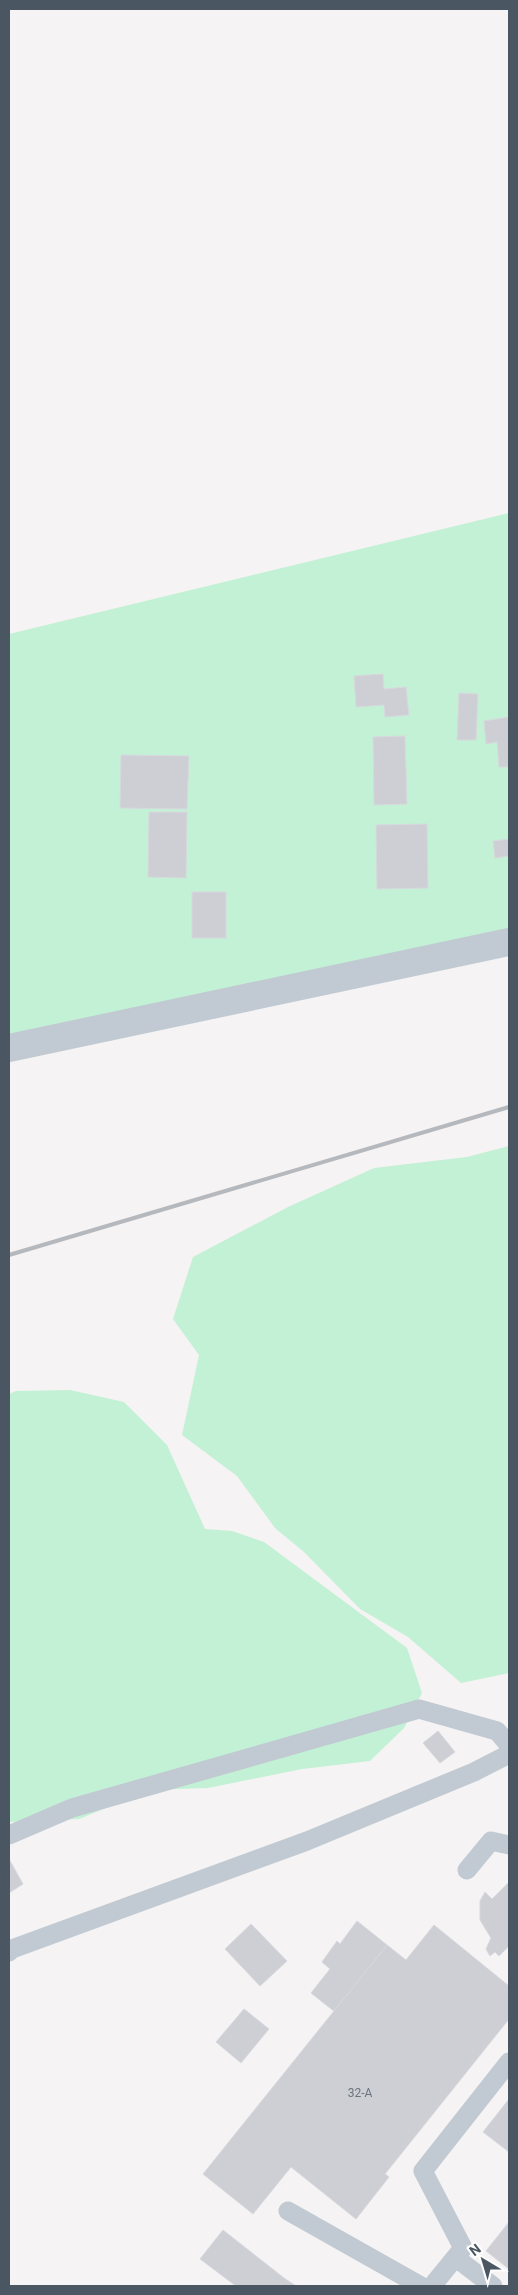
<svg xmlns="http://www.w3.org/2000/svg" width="518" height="2295" viewBox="0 0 518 2295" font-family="Roboto,sans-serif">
<rect width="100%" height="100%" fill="#f5f3f3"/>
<g fill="#c3f1d5">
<path d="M509,513V930L9,1047V634Z"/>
<path d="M509,1146V1673L461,1683L408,1637L360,1609L304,1552L275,1528L237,1476L182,1435L199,1355L173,1319L193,1257L288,1207L374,1168L467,1157Z"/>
<path d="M70,1390L124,1402L167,1445L205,1529L232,1531L264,1542L407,1648L422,1693L404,1728L370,1761L302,1769L208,1788L150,1790L79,1819L9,1822V1394L16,1391Z"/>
</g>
<g fill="#cdcfd5" stroke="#d7d9de">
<path d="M383,674L384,689L406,687L409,715L385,717L384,705L356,707L354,676Z"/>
<path d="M459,693L478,694L476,740H457Z"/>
<path d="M509,717V767H499L497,742L486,744L484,721Z"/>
<path d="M405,736L407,804L374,805L373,737Z"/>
<path d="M121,755L189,756L187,809L120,808Z"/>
<path d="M149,812H187L186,878L148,877Z"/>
<path d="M427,824L428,888L377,889L376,825Z"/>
<path d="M509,839V856L495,858L493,841Z"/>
<rect x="192" y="892" width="34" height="46"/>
<path d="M438,1731L455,1752L440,1763L423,1743Z"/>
<path d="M9,1859L23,1884L9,1893Z"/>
<path d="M509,1882V1946L499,1956L495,1952L490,1956L486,1949L491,1938L480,1920V1901L485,1892L492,1899Z"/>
<path d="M357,1921L387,1945L335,2012L311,1993L330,1969L322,1962L337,1941L340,1944Z"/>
<path d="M251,1924L287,1961L260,1986L225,1949Z"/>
<path d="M434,1925L509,1986V2019L385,2174L389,2177L356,2219L291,2167L253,2214L203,2174L387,1945L406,1960Z"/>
<path d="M244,2009L269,2029L241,2063L216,2042Z"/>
<path d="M509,2099V2152L483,2132Z"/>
<path d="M509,2222V2269L486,2251Z"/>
<path d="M223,2230L284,2278L296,2286H236L200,2259Z"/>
</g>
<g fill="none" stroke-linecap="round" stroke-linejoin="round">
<g stroke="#c1cad2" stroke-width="19">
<path d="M9,1835L72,1808L419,1709L497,1731L509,1745"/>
<path d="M467,1870L491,1841L509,1845"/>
<path d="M9,1952L12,1949L307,1841L474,1772L509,1754"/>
<path d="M288,2211L421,2286"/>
<path d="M456,2258L493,2286"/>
<path d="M432,2286L463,2248L423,2171L509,2062"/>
</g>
<path stroke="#c1cad2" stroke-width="28" d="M9,1048L509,942"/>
<path stroke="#b5b8bd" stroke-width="4" d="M9,1255L509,1107"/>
</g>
<g text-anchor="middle" stroke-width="4" stroke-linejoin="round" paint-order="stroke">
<g font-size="12" fill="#6b747e">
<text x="360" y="2097">32-А</text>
</g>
</g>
<rect width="518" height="2295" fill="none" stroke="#4a5661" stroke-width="20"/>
<g transform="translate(483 2260) rotate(322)" stroke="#ffffff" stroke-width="4" paint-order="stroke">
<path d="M0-4L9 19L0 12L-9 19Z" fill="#4a5661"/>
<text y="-8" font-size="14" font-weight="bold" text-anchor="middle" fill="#4a5661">N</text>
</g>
</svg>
